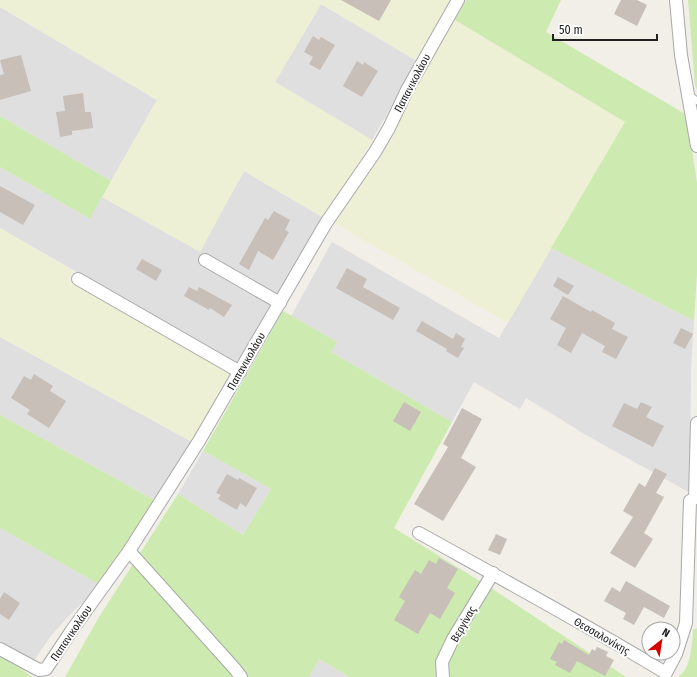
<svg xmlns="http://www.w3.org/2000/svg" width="697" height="677" viewBox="0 0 697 677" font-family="'Fira Sans Condensed',sans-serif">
<rect width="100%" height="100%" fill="#f2efe9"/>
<g fill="#e0dfdf">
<path d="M321,4L417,61L372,140L275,82Z"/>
<path d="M0,7L157,100L111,181L0,116Z"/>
<path d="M0,167L90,219L102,197L199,251L244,171L324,218L237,364L0,228Z"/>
<path d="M332,242L499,338L551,248L694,321L691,368L690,493L586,435L526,398L520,409L474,382L452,422L331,352L337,342L291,316Z"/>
<path d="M0,337L194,443L158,502L0,415Z"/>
<path d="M203,451L271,489L243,535L178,494Z"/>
<path d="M0,528L100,585L67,618L50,637L33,662L0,643Z"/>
<path d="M319,659L349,677H309Z"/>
</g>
<g fill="#eef0d5">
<path d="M0,0H450L417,61L321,4L275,82L372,140L348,181L324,218L244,171L200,252L102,197L157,100L0,7Z"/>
<path d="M455,20L625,122L508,323L332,222L426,65L431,60Z"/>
<path d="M0,228L73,271L68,280L234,375L194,443L0,337Z"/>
</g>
<g fill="#cdebb0">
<path d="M466,0H561L546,32L687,115L697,183V274L694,321L551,248L625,122L455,20Z"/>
<path d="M688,0H697V90L695,85Z"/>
<path d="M0,116L111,181L90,219L0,167Z"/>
<path d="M283,311L337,342L331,352L452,422L394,528L491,588L626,677H349L319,659L309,677H65L99,617L178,494L243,535L271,489L203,451Z"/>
<path d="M0,415L158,502L100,585L0,528Z"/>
<path d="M697,628V677H678C691,670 692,644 693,630Z"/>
<path d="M0,656L19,667L32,677H0Z"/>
</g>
<g fill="#c7bfb8">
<path d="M341,0H391L379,21Z"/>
<path d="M621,0H637L647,5L637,26L614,14Z"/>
<path d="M313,36L319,40L321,37L335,45L320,70L309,64L313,57L304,52Z"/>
<path d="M21,55L31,91L0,100V75L4,74L0,60Z"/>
<path d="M357,61L363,65L364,62L378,71L362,97L343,86Z"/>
<path d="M83,93L85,112H91L93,128L72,131V135L60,137L56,112L65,111L63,96Z"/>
<path d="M0,186L35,205L23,225L0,212Z"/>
<path d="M274,211L290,220L285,230L289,232L273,260L258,251L249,270L239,264L265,218L268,220Z"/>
<path d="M142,259L162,270L156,281L136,269Z"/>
<path d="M347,268L367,279L363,287L400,308L393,320L336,288Z"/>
<path d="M558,277L574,286L568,295L553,286Z"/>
<path d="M189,287L197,291L199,287L232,305L224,317L210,308L209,310L184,296Z"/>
<path d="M563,296L591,312L592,310L615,323L612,329L628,337L616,359L602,352L605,346L582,333L571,353L557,345L566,328L550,319Z"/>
<path d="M422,321L453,339L456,333L465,339L461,347L464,348L458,358L446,351L447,349L416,331Z"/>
<path d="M681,328L693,334L685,349L673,343Z"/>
<path d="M34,374L53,386L50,391L66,401L49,428L27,414L30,410L11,398L24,376L31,380Z"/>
<path d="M404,402L421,412L410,431L393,421Z"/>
<path d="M641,402L652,407L646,417L664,426L653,447L612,426L624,403L637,409Z"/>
<path d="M462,408L482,419L461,458L476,467L443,521L414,504L448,447L443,444Z"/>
<path d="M655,468L667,474L656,493L664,497L644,533L653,539L635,568L610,553L633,517L623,511L639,483L645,487Z"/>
<path d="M227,474L238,480L239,478L257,488L246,507L240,503L237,510L218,499L221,495L216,493Z"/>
<path d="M496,534L507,539L500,555L488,550Z"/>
<path d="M439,558L458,569L447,588L455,593L440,619L430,613L418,634L394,620L405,601L399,597L415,570L421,574L429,560L436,564Z"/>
<path d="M626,581L670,606L664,618L644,607L634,625L623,619L626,613L604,601L612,587L620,592Z"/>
<path d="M4,592L20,603L9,620L0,614V599Z"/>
<path d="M564,640L589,655L592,649L595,651L597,647L608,652L606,656L614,660L605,676L577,661L570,673L555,665L557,662L550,659L559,642L562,644Z"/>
</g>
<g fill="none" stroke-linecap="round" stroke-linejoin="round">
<defs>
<path id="lane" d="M689,94L697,101"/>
<g id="street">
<path d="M676,0L681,55L697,146"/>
<path d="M205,260L280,303"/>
<path d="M78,279L240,372"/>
<path d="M419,533C502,579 585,624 666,673L676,654L686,623L690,501L695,498L697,423"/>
<path d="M129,551L235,669L241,677"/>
<path d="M0,649L39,670L46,669L72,630L129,551L199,441L326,223L375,152L389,128L407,90L458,0"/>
<path d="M443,677L442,662L453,639L493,573"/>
</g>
</defs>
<use href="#lane" stroke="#a9a9a9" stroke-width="8"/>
<use href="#street" stroke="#a9a9a9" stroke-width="14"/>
<use href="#lane" stroke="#fff" stroke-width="6"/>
<use href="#street" stroke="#fff" stroke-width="12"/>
</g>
<g text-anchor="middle" stroke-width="4" stroke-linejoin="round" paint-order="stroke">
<g font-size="11" fill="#222" stroke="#fff">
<text transform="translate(412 83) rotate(-62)" y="4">Παπανικολάου</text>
<text transform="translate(246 361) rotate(-60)" y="4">Παπανικολάου</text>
<text transform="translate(463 624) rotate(-60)" y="4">Βεργίνας</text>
<text transform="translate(71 633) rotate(-56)" y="4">Παπανικολάου</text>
<text transform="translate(602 636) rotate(30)" y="4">Θεσσαλονίκης</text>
</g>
</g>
<g transform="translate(661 641) rotate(30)"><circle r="19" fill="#ffffff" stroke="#a7a7a7"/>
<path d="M0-3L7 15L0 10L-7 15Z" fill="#d40000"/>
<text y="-6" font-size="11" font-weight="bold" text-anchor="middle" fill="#222222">N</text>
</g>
<path d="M553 34v6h104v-6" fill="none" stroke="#222222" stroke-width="2"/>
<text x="559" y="34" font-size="12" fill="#222222" stroke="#ffffff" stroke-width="3" paint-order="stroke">50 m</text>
</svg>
